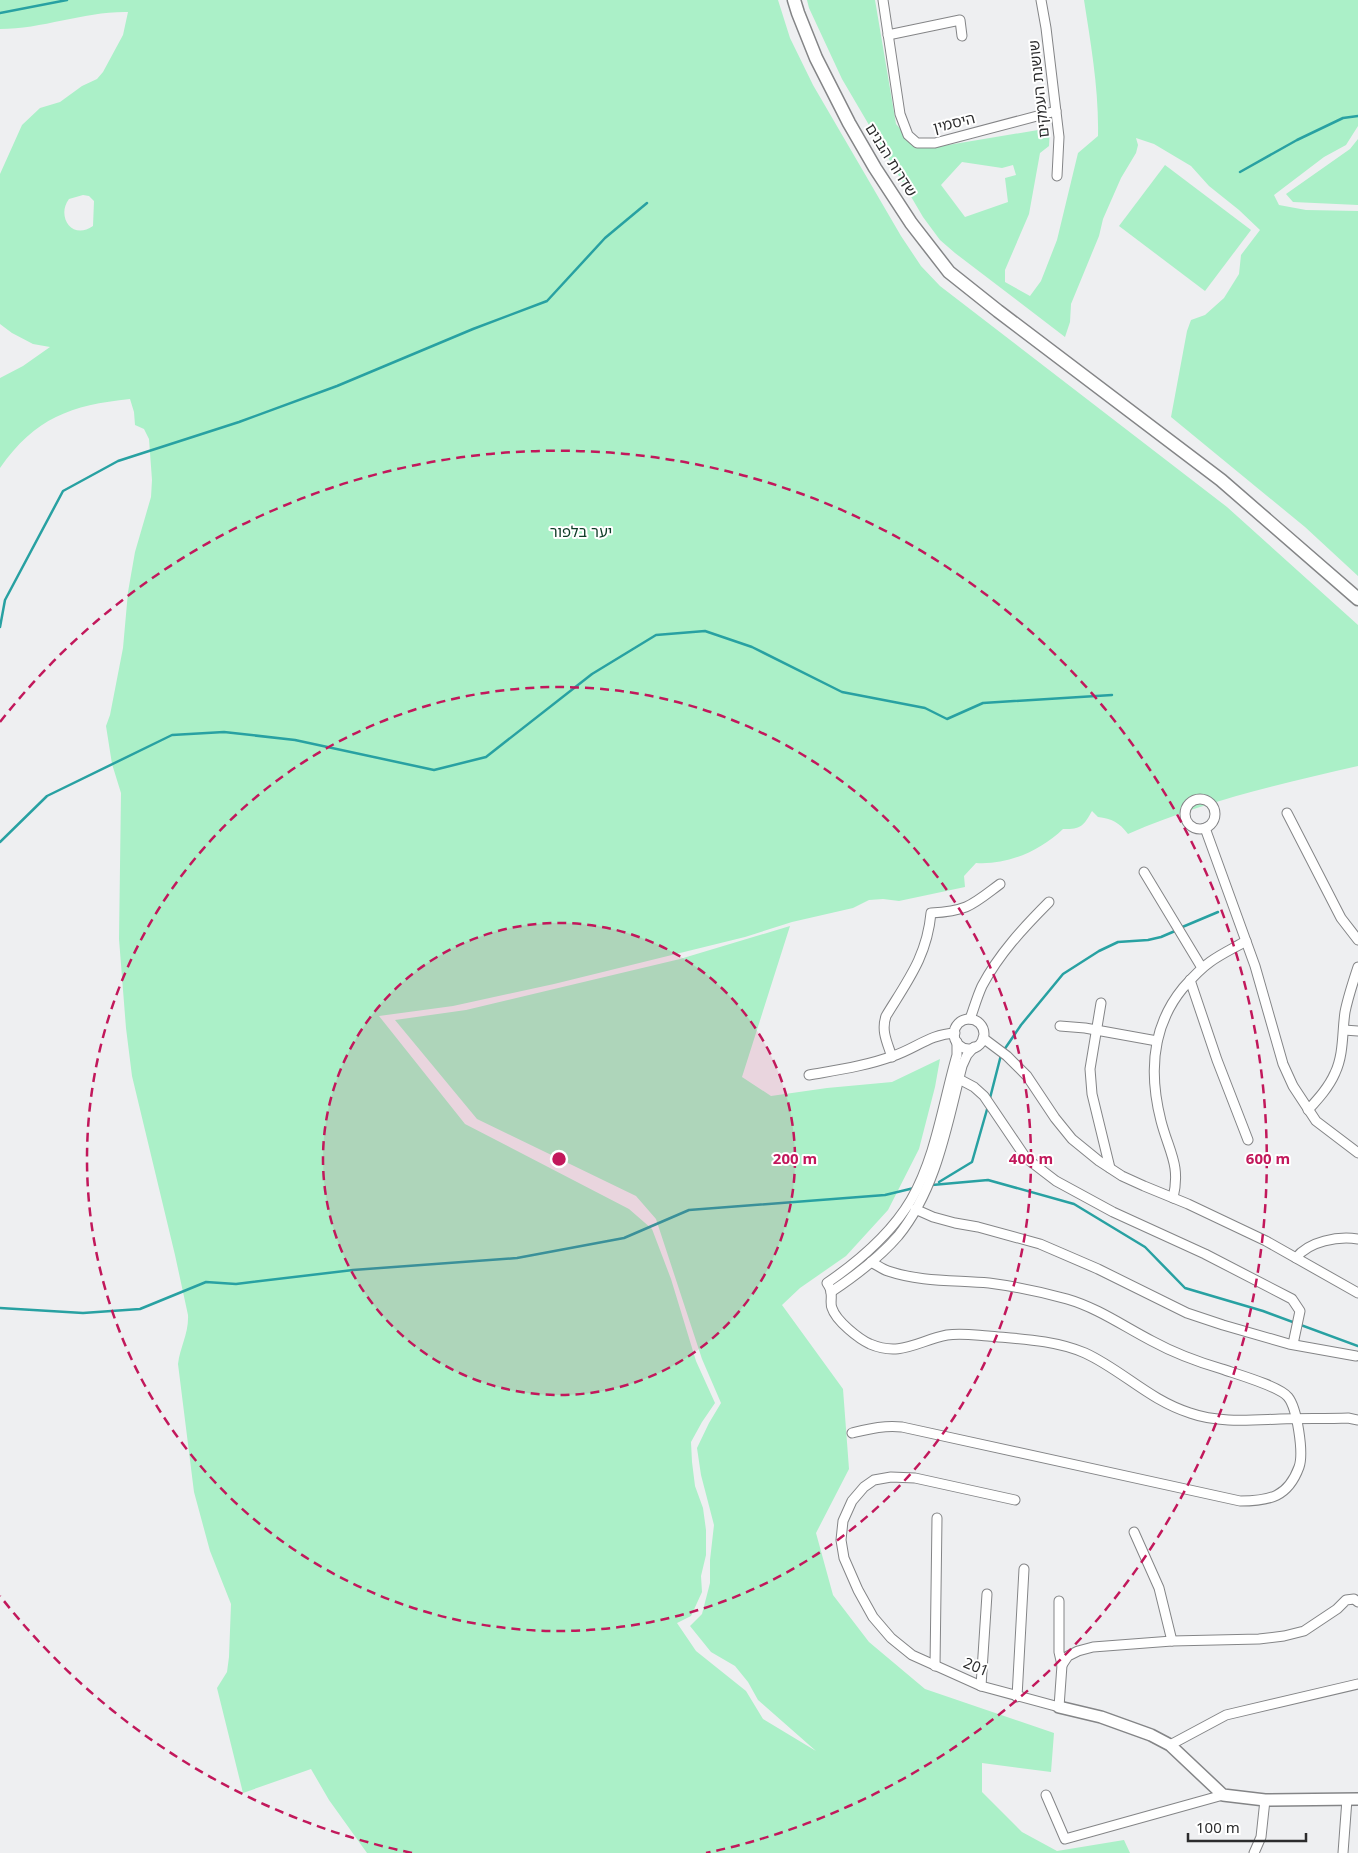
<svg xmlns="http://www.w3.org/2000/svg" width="1358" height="1853" viewBox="0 0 1358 1853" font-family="'Noto Sans','Noto Sans Hebrew',sans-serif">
<rect width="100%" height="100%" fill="#eeeff1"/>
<g fill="#abf0c8" fill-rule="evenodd">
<path d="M0,0H778L790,38L813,85L901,236L921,266L940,286L1227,507L1358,625V766C1280,784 1202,802 1128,834C1119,822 1112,819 1098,817L1092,811C1084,825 1081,830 1063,829C1040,851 1008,865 976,863L964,876L965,887L899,901L883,899L869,900L853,908L792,922L745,937L554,984L453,1006L379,1016L465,1124L629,1209L652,1229L671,1279L696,1361L715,1403L702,1422L691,1442L692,1462L695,1486L703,1508L706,1530V1555L701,1576L702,1592L691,1616L677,1623L696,1651L746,1691L763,1719L816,1751L758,1700L748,1682L735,1666L711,1652L690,1626L702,1614L710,1583V1560L714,1525L701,1475L697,1448L709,1423L721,1403L702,1359L656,1219L636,1196L477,1119L395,1020L466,1010L680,959L790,926L742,1077L771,1096L827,1088L892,1082L940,1059L935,1087L919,1149L888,1210L846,1256L800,1288L782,1305L843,1389L849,1469L816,1533L833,1595L869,1642L925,1689L1054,1733L1051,1772L982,1763V1792L1022,1832L1057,1851L1124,1840L1130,1853H367L329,1800L311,1769L243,1793L217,1688L227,1672L229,1657L231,1604L210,1551L194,1492L178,1364C180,1347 189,1333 188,1315L175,1255L132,1076L126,1028L119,939L121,793L112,764L106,726L110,715L123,648L128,592L135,552L151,497L152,480L149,439L144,429L135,425L134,412L130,399C71,405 35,418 0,468V378L23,366L50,347L33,344L12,333L0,324V174L22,125L40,108L60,102L82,86L97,79L103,72L123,35L128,12C85,11 43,29 0,29ZM83,195L89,196L94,201L93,226C72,241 56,216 69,199Z"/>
<path d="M807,0H875L896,124L917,148L948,145L1050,128L1049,146L1040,153L1029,214L1005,270V282L1030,296L1041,281L1057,240L1078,153L1098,136C1099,90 1091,45 1084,0H1358V126L1346,145L1324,157L1274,195L1279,205L1306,210L1358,211V576L1305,527L1171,417L1187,331L1191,320L1205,315L1224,298L1239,274L1241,255L1260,230L1239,210L1209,186L1191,166L1154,144L1136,138L1138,145L1136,153L1121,178L1103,219L1099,236L1071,304L1070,322L1065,337L955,253L940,240L923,217L842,79L809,8ZM962,162L1002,168L1013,165L1016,175L1005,178L1008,202L965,217L941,185Z"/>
<path d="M1358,139V205L1293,202L1286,194L1350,149Z"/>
<path d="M1165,165L1251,230L1205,291L1119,226Z"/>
</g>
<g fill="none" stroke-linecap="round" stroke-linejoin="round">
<g stroke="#28a1a2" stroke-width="2.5">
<path d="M0,13L67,0"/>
<path d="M1240,172L1297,140L1343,118L1358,116"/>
<path d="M0,627L5,600L63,491L118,461L239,422L337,386L473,329L547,301L605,238L647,203"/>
<path d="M0,842L47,796L172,735L224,732L295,740L434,770L486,757L592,674L656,635L705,631L752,647L842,692L925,708L947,719L983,703L1112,695"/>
<path d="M1180,928L1218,912"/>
<path d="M1004,1050L1021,1025L1063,974L1099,951L1118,942L1148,940L1161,937L1175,931"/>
<path d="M990,1098L1001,1055"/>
<path d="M939,1182L972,1162L988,1106"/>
<path d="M932,1185L988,1180L1074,1204L1145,1247L1185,1288L1263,1311L1358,1346"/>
<path d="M0,1308L83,1313L140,1309L206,1282L236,1284L353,1270L517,1258L624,1238L689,1210L885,1195L914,1188"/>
</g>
<defs>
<g id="minor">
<path d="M883,0L900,114L908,135L917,143H935L1056,111"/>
<path d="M1041,0L1046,28L1059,137L1057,176"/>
<path d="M888,35L960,20L962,36"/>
<circle cx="1200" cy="814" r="15"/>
<path d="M1287,813L1341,918L1358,940"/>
<path d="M1205,828L1255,966L1283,1064L1293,1086L1316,1121L1358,1153"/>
<path d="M1144,872L1202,968"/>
<path d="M1190,980L1217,1060L1248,1140"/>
<path d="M1101,1003L1090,1069L1092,1094L1110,1168"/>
<path d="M970,1019C974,1008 977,997 982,986C999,954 1023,928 1049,902"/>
<circle cx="969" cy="1034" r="15"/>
<path d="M1060,1026L1085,1028L1157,1041"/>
<path d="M1344,1030L1358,1031"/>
<path d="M983,1038L1007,1056L1027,1076L1055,1118L1072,1139L1099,1161L1122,1176L1144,1186L1188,1204L1266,1241L1358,1293"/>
<path d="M957,1042V1055C943,1103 936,1157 911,1200C891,1234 859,1261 827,1283C829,1286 831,1290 831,1293C832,1298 830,1304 832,1308C836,1321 859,1339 870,1344C901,1357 917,1341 947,1335C961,1333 974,1335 988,1336C1020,1339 1055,1340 1085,1353C1122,1370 1149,1400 1190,1413C1218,1423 1250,1420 1280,1419C1303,1418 1325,1419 1348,1418L1358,1420"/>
<path d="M892,1057C887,1042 881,1031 886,1016C908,980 927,956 931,913C968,911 972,905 1000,884"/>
<path d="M809,1075C837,1070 866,1066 893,1056C915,1049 930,1034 955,1033"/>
<path d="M959,1079L974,1087L984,1096L1026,1158L1056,1181L1113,1212L1205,1254L1292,1299L1300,1311L1293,1344"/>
<path d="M1308,1110C1318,1099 1329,1087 1335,1073C1344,1054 1342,1032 1345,1012C1348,997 1353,982 1358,967"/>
<path d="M1173,1198C1181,1165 1169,1152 1161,1121C1149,1074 1151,1027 1183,988C1191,979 1200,969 1210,962C1221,954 1234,948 1246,941"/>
<path d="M915,1209L933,1217L955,1223L978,1227L1040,1244L1098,1269L1187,1313L1223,1325L1289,1344L1356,1356"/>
<path d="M1296,1258C1309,1241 1338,1236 1358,1239"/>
<path d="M831,1292C855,1276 879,1258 898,1236C937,1188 947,1124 962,1066L967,1055L974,1047"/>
<path d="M852,1433C869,1429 884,1425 902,1427L1240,1501C1270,1501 1288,1497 1299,1467C1304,1453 1297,1408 1288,1397C1279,1386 1236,1374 1222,1369C1198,1362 1174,1353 1152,1341C1123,1326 1098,1308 1067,1299C1045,1293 1012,1286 989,1283C956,1280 920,1282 888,1271C882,1269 877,1265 871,1262"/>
<path d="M1015,1500L915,1478L891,1477L874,1480L864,1487L852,1501L843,1521L841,1540L844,1558L858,1590L873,1617L891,1638L912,1655L981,1686L1059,1707L1062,1665L1059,1652V1601"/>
<path d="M1134,1532L1159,1588L1172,1641"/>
<path d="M1062,1665L1068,1656L1078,1651L1093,1647L1172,1641L1259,1639L1284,1636L1304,1631L1337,1609L1346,1600L1354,1599L1358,1602"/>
<path d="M935,1666L937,1518"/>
<path d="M981,1686L987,1594"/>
<path d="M1017,1697L1024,1569"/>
<path d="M1170,1745L1226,1715L1358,1684"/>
<path d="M1046,1795L1065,1839L1223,1795"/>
<path d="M1254,1853L1261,1837L1265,1800"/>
<path d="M1343,1853L1347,1799"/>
</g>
<path id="tertiary" d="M1059,1707L1101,1717L1151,1735L1170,1745L1223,1795L1265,1800L1358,1799"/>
<path id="secondary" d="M794,0L798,13L816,58L849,123L875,168L911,223L949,272L998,311L1221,480L1358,599"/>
</defs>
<use href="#minor" stroke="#848587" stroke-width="11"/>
<use href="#tertiary" stroke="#848587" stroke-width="14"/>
<use href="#secondary" stroke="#848587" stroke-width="15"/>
<use href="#minor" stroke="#fff" stroke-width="9"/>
<use href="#tertiary" stroke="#fff" stroke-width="11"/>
<use href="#secondary" stroke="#fff" stroke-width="12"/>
</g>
<circle cx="559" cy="1159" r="236" fill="#c2185b" fill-opacity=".12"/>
<g fill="none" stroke="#c2185b" stroke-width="2.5" stroke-dasharray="9 6">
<circle cx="559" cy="1159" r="236"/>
<circle cx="559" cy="1159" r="472"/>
<path d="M412 1853A709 709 0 0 1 0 1596M0 722A709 709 0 1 1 706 1853"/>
</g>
<g text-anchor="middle" stroke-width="4" stroke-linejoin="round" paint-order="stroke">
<g font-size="15" fill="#2c2c2d" stroke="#fff">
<text transform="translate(1039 89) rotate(-96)" y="5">שושנת העמקים</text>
<text transform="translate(954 123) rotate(-14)" y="5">היסמין</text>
<text transform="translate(891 160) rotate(58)" y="5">שדרות הבנים</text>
<text transform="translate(976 1667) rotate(22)" y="5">201</text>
</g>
<g font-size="15" fill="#0d3c26" stroke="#fff">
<text x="581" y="537">יער בלפור</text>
</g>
</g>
<circle cx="559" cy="1159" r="8" fill="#c2185b" stroke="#fff" stroke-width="2.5"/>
<g font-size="15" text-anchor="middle" font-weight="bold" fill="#c2185b" stroke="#fff" stroke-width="4" stroke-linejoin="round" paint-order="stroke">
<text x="795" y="1164">200 m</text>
<text x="1031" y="1164">400 m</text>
<text x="1268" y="1164">600 m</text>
</g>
<path d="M1188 1833v8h118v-8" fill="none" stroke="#2c2c2d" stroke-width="2.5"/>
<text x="1196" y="1833" font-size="15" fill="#2c2c2d" stroke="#ffffff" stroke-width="4" paint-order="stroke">100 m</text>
</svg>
